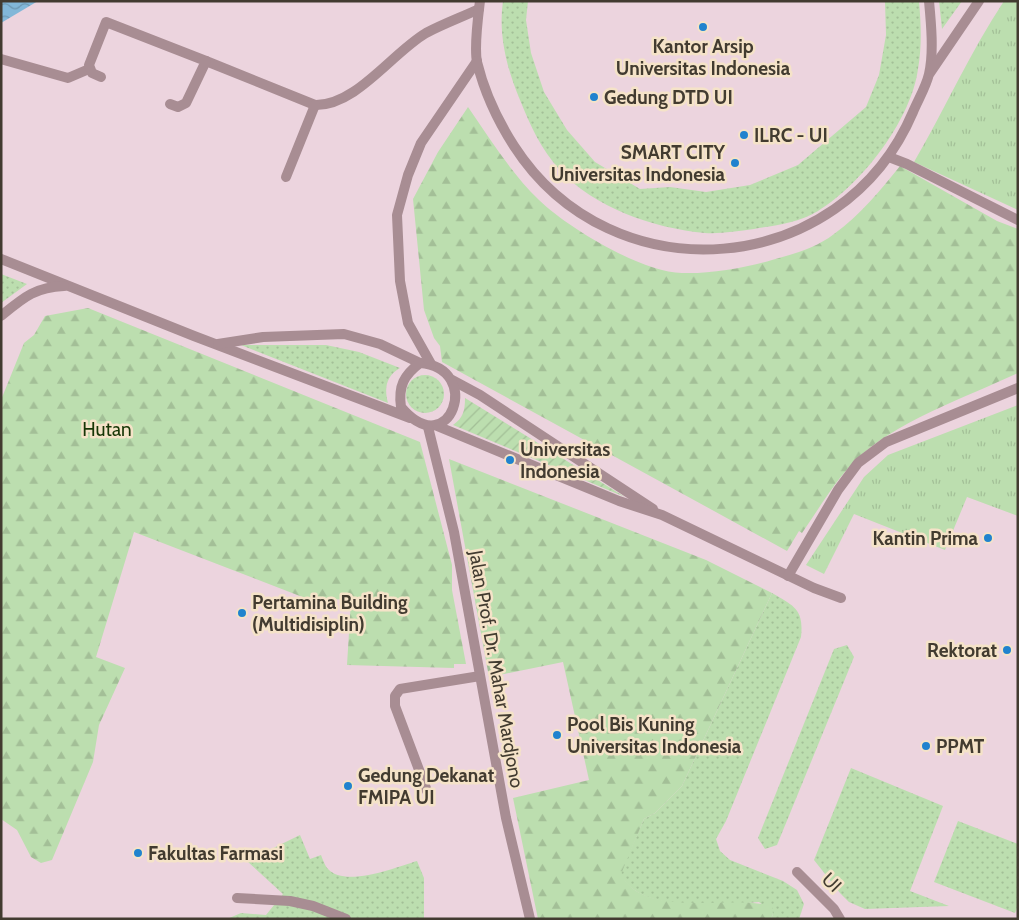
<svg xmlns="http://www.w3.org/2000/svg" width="1019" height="920" viewBox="0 0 1019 920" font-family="Cabin,sans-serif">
<defs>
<pattern id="grass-dots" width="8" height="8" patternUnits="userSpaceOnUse" patternTransform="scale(1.25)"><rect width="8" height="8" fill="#bcdeaf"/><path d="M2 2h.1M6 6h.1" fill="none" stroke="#a3bf97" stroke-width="1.8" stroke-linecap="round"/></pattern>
<pattern id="forest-firs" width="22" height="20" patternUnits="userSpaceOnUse" patternTransform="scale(1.25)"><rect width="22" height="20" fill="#bcdeaf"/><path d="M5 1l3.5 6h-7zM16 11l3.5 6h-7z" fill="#a3bf97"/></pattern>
<pattern id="park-tufts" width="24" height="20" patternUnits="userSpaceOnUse" patternTransform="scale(1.25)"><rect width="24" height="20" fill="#bcdeaf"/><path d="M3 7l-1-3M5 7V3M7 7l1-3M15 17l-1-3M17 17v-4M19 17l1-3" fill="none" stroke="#a3bf97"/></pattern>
<pattern id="garden-furrows" width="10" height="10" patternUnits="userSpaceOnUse" patternTransform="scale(1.25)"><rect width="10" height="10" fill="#bcdeaf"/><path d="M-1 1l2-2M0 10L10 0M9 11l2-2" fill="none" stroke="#a3bf97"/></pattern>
<pattern id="water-waves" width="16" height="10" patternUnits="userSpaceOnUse" patternTransform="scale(1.25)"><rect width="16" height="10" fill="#82b7d8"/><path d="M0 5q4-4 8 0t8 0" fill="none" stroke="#6c96b0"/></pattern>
</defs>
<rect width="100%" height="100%" fill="#f5e3c8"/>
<rect fill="#ecd4de" x="1" y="1" width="1017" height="918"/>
<g fill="url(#grass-dots)">
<path d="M503,1H528L526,20L531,53L544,92L567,130L595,162L640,189L670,187L706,192L750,185L798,165L866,107L879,75L886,35L885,2L919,1C921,24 922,46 918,69C911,120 862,184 818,211C799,223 776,225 754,229C737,231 721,234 705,233C653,228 594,208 559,169C541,149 530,125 520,100C507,69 498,35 503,1Z"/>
<path d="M939,1H962L942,29Z"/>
<path d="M1,274L27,284L1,303Z"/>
<path d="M241,345H326L359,352L400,368C386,376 384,388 388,403Z"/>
<circle cx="425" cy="394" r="19"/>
<path d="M772,593C794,606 804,609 801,637L726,821L716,839L720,851L730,860L783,881L797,890L804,904L799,919H771L773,914L759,902C722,905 640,914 620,874L644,819L655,813L682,786Z"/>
<path d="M847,645L854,657L777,845L765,849L758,838L834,649Z"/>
<path d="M851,768L943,806L910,891L949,906L865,909L849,902L840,893L814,860Z"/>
<path d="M958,821L1018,844V906L1015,913L934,882Z"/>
<path d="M300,835L310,859L321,855C323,860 325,866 328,869C345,888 397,867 417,861L424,878V919H227L241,913L266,915L283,894L247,861Z"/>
</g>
<g fill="url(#forest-firs)">
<path d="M468,107C490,139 511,173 539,200C568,228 641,272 682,273C710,274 745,268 772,260C794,254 816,248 834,234C860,215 880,191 900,166L997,221L1018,229V373C969,396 891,423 854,462C834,482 819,509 802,533L799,531L787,551L442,362L440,346L434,338L424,310L413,199L438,152Z"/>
<path d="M88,308L420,442L452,565V590L466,664H454V668L347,665L351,600L305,598L134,532L96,657L125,668L99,725L93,762L52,860L41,863L31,857L17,830L1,819V400L24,343L34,335L45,316Z"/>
<path d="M449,459L706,560L772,593L682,786L655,813L644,819L621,874C643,920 732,894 772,906L773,914L771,919H538L513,798L589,780L563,662L489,677Z"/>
</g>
<g fill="url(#park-tufts)">
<path d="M1004,1H1018V210L914,162C945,109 970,52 1004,1Z"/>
<path d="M1018,405V516L967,497L945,550L854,514L824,574L806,565L864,477L888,455Z"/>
</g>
<path fill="url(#garden-furrows)" d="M465,398L625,497L453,425C463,418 465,411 465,398Z"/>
<path fill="url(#water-waves)" d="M1,1H38L1,23Z"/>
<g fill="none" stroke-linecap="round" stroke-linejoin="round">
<g stroke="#a88d93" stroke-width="10">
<path d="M1,59L68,78L89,69"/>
<path d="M206,61L315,105C356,106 392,53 426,33C443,24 462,17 479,9"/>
<path d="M101,77L92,73L89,65L106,22L206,61L186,103L178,107L170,104"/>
<path d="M889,157L907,164L1018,220"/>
<path d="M286,177L315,105"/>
<path d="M452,380L480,395L653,509"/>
<path d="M437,426L619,501L662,515L814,588L841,598"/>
<path d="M788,576L838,490L858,463L886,442L1018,388"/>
<path d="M427,791L395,706V696L400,689L480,676"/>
<path d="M797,872L834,909L840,919"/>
<path d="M237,898L290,901L313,906L346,919"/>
</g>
<g stroke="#a88d93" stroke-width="10">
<path d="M480,1C478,17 474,47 477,62C484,91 498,121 514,146C612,298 842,279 913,112C918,100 926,87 929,74C934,53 931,22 929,1"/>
<path d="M930,73L979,1"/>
<path d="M1,259L194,336L410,418"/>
<path d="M1,316C23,298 35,287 64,286"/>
<path d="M218,344L263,337L344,334L380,344L420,363"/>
<path d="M420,363C484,368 450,465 401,407C398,386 404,375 420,363Z"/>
<path d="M431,364L408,323L400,281L397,215L408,175L421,143L477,61"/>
<path d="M428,427L454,532L506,818L530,919"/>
</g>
</g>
<g fill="#2083ce" stroke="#f5e3c8" stroke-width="2">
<circle cx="703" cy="27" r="5"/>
<circle cx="594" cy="97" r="5"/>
<circle cx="744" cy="135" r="5"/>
<circle cx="735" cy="163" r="5"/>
<circle cx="510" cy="460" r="5"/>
<circle cx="988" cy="538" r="5"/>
<circle cx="242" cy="613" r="5"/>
<circle cx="1007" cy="650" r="5"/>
<circle cx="557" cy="735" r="5"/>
<circle cx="926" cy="746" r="5"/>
<circle cx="348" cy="786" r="5"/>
<circle cx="138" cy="853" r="5"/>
</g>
<g text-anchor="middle" stroke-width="5" stroke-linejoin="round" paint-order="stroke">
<g font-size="19" font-weight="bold" fill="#423b30" stroke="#f5e3c8" text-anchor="start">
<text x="703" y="53" text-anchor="middle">Kantor Arsip<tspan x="703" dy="22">Universitas Indonesia</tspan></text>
<text x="604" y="104">Gedung DTD UI</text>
<text x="754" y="142">ILRC - UI</text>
<text x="725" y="159" text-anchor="end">SMART CITY<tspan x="725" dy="22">Universitas Indonesia</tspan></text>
<text x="520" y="456">Universitas<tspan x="520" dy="22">Indonesia</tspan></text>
<text x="978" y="545" text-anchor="end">Kantin Prima</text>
<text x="252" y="609">Pertamina Building<tspan x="252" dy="22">(Multidisiplin)</tspan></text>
<text x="997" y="657" text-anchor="end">Rektorat</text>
<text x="567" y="731">Pool Bis Kuning<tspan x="567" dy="22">Universitas Indonesia</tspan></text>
<text x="936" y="753">PPMT</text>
<text x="358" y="782">Gedung Dekanat<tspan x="358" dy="22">FMIPA UI</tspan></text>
<text x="148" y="860">Fakultas Farmasi</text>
</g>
<g font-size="19" fill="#173606" stroke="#f5e3c8">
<text x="107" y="436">Hutan</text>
</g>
<g font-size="19" fill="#423b30" stroke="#f5e3c8">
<text transform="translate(497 669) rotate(80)" y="7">Jalan Prof. Dr. Mahar Mardjono</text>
<text transform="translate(832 882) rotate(45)" y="7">UI</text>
</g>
</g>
<rect width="1019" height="920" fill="none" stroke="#423b30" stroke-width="5"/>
</svg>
